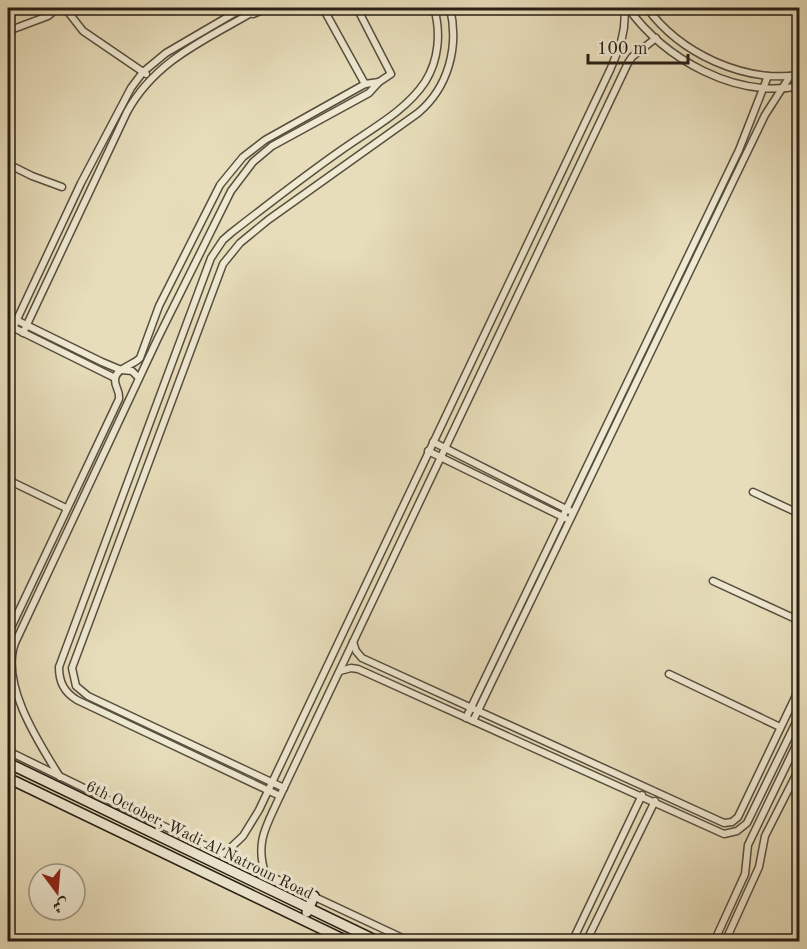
<svg xmlns="http://www.w3.org/2000/svg" width="807" height="949" viewBox="0 0 807 949" font-family="'Old Standard TT',Amiri,serif">
<rect width="100%" height="100%" fill="#e7ddba"/>
<filter id="stains"><feTurbulence type="fractalNoise" baseFrequency=".00333" numOctaves="4"/><feColorMatrix values="0 0 0 0 .2 0 0 0 0 .09 0 0 0 0 .02 0 0 0 .5 -.17"/></filter>
<radialGradient id="worn" r=".72"><stop offset=".6" stop-color="#630" stop-opacity="0"/><stop offset="1" stop-color="#630" stop-opacity=".3"/></radialGradient>
<g fill="none" stroke-linecap="round" stroke-linejoin="round">
<defs>
<g id="street">
<path d="M65,8L83,31L146,74"/>
<path d="M245,8L253,14L260,11L263,8"/>
<path d="M323,8L365,84"/>
<path d="M628,8C665,59 735,99 800,86"/>
<path d="M647,8C680,53 743,83 800,75"/>
<path d="M8,31L48,16L58,8"/>
<path d="M8,164L32,176L62,187"/>
<path d="M8,316L102,362L121,370L132,371L139,378"/>
<path d="M8,325L115,378"/>
<path d="M13,328L81,183L131,88L143,72L166,53L243,8"/>
<path d="M23,333L127,112C155,61 203,41 251,13"/>
<path d="M797,397L800,398"/>
<path d="M433,442L570,511"/>
<path d="M428,451L565,518"/>
<path d="M8,480L66,508"/>
<path d="M753,492L800,514"/>
<path d="M713,581L800,621"/>
<path d="M8,634L119,399C120,390 115,388 115,380C114,369 134,365 140,358L159,306L220,185L229,174L243,157L265,140L365,84L379,82"/>
<path d="M353,642L356,651L362,658L724,823L732,822L738,817L800,687"/>
<path d="M340,671L351,668L358,669L724,834L737,831L747,823L800,714"/>
<path d="M669,674L780,727"/>
<path d="M466,718L739,150L768,76"/>
<path d="M473,721L765,115L790,76"/>
<path d="M8,751L125,808L411,942"/>
<path d="M60,777C39,743 0,684 15,643L158,338L231,191L253,162L272,146L369,93L379,82L391,74L357,8"/>
<path d="M284,788L88,696L76,686L72,668L223,264L240,243L268,220L418,113C449,87 459,46 450,8"/>
<path d="M280,796L77,700C64,692 59,682 59,667L211,258L223,240L231,233C267,205 303,177 340,151C369,130 405,112 425,82C439,60 441,32 434,8"/>
<path d="M224,854L243,836L259,810L610,70C619,49 627,31 624,8"/>
<path d="M265,873C255,841 267,825 280,796L628,63L632,57L656,38"/>
<path d="M572,942L642,795"/>
<path d="M586,942L655,801"/>
<path d="M714,942L745,874L748,845L800,737"/>
<path d="M725,942L759,867L765,836L800,767"/>
</g>
<g id="secondary">
<path d="M8,763L379,942"/>
<path d="M8,778L349,942"/>
<path d="M307,912L314,896"/>
</g>
</defs>
<use href="#street" stroke="#574e3e" stroke-width="9"/>
<use href="#secondary" stroke="#271e14" stroke-width="12"/>
<use href="#street" stroke="#efe9d2" stroke-width="6"/>
<use href="#secondary" stroke="#efe9d2" stroke-width="9"/>
</g>
<g text-anchor="middle" stroke-width="6" stroke-linejoin="round" paint-order="stroke">
<g font-size="16" fill="#271e14" stroke="#efe9d2">
<text transform="translate(200 839) rotate(26)" y="6">6th October, Wadi Al Natroun Road</text>
</g>
</g>
<rect width="807" height="949" fill="none" stroke="#e7ddba" stroke-width="30"/>
<rect x="9" y="9" width="789" height="931" fill="none" stroke="#271e14" stroke-width="3"/>
<rect x="15" y="15" width="777" height="919" fill="none" stroke="#271e14" stroke-width="1.5"/>
<g transform="translate(57 892) rotate(164)"><circle r="28" fill="#efe9d2" stroke="#9f9886" stroke-width="1.5"/>
<path d="M0-4.5L10 22L0 15L-10 22Z" fill="#8f2418"/>
<text y="-9" font-size="16" font-weight="bold" text-anchor="middle" fill="#271e14">ش</text>
</g>
<path d="M588 54v9h100v-9" fill="none" stroke="#271e14" stroke-width="3"/>
<text x="597" y="54" font-size="18" fill="#271e14" stroke="#efe9d2" stroke-width="4.5" paint-order="stroke">100 m</text>
<rect width="100%" height="100%" filter="url(#stains)"/>
<rect width="100%" height="100%" fill="url(#worn)"/>
</svg>
